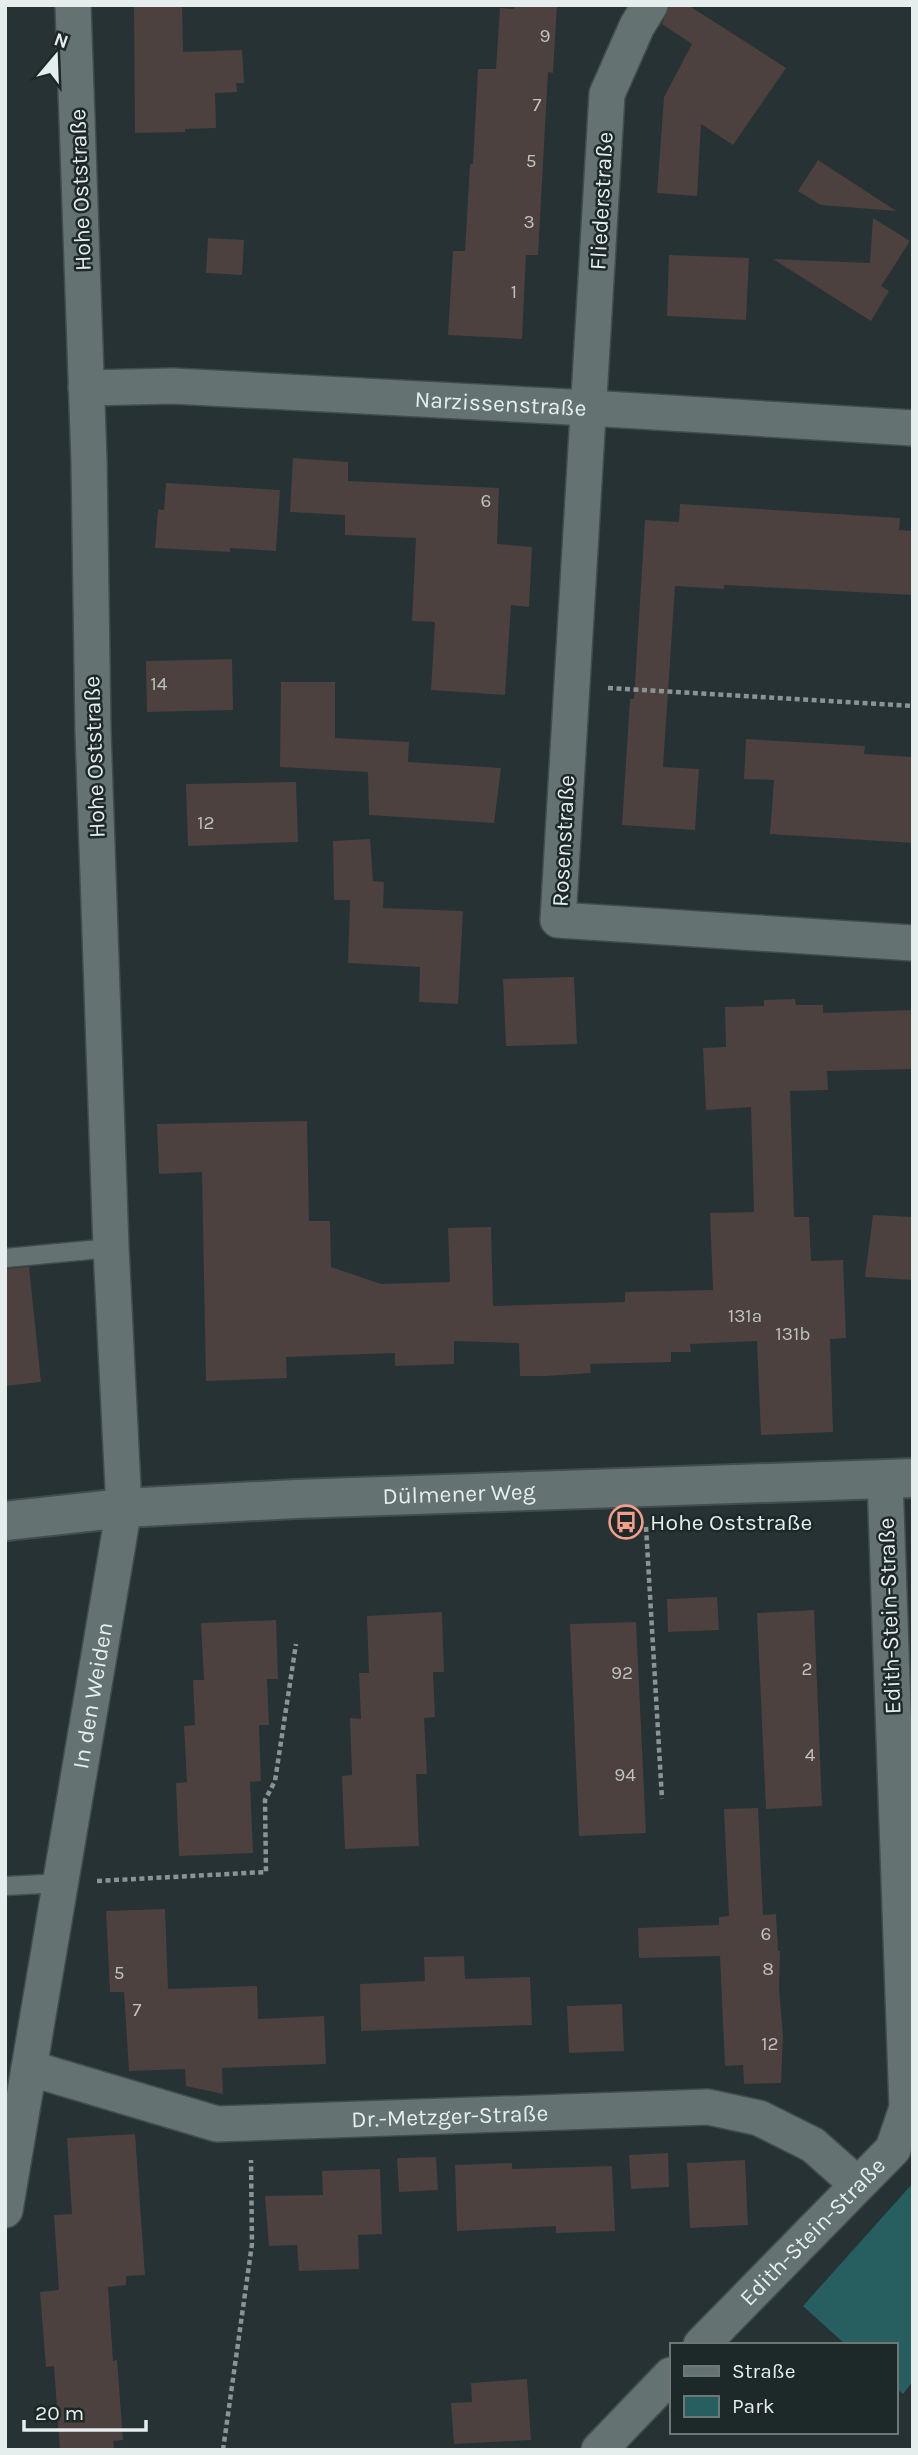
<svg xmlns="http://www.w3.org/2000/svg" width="918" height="2455" viewBox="0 0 918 2455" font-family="Karla,sans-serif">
<rect width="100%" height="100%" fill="#263233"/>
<path fill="#275f61" d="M913,2183V2381L903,2394L895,2387V2345H846L803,2306Z"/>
<g fill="#4c413e">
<path d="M134,5H182L183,52L242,50L244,83H236L237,92L215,93L216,128L185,129V132L135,133Z"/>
<path d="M514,5H557L553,73L548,72L538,255H526L522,339L448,335L453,251H465L470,164H473L478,69H496L500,8L514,9Z"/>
<path d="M670,5H688L786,68L733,145L701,124L697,196L657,193L664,97L692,44L662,24Z"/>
<path d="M818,160L896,211L821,205L798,191Z"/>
<path d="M873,218L910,241L881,286L889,291L871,321L773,259L870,263Z"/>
<path d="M208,238L244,240L242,275L206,273Z"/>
<path d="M669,255L749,258L746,320L667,316Z"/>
<path d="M293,458L348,462V481L499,488L497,544L532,547L529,607L511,605L505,695L431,690L435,622L412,621L416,538L345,535V515L290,512Z"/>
<path d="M166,483L280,490L276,551L230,548V552L155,548L158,509L164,510Z"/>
<path d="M680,504L900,518L899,530L913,531V595L724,585V589L675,586L663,767L699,769L695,830L622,825L630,699H634L645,520L679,522Z"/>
<path d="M232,659L233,710L147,712L146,661Z"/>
<path d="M281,682H335V738L409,742L408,762L501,768L494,823L369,815L368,772L280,767Z"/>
<path d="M746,739L865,746L864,754L913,757V843L770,834L774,780L744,779Z"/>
<path d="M296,782L298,842L188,846L186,784Z"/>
<path d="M370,839L373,881L384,882L383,908L463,911L458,1004L419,1002L420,967L348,963L350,900H334L333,841Z"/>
<path d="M574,977L577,1044L506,1046L503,979Z"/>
<path d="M795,999L796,1005H823V1013L913,1010V1069L827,1071L828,1090L790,1091L794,1217H809L811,1261L843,1260L846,1338L830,1339L833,1432L761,1435L757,1341L690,1344L691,1352H671V1362L590,1364L591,1373L545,1376H520L519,1343L454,1341V1364L395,1366V1353L286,1357L287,1378L206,1381L202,1172L159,1174L157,1124L307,1121L309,1221H330L331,1267L381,1284L450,1282L448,1228L491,1227L493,1306L625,1302V1292L713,1290L710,1213L754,1212L751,1107L706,1110L703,1048L726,1047L725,1007L764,1006V1000Z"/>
<path d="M873,1215L913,1217V1280L865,1277Z"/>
<path d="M29,1267L41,1382L5,1386V1269Z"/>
<path d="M717,1597L719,1630L668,1632L667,1599Z"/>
<path d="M814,1610L822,1806L766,1809L757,1613Z"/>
<path d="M442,1612L444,1672H433L435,1717L424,1718L427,1774H416L419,1846L345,1849L342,1776L352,1775L350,1718L361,1719L359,1673H369L367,1616Z"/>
<path d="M276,1620L278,1679H267L269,1725H259L261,1781L250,1782L253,1853L179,1856L176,1783L187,1782L184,1726L195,1725L193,1680H204L201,1623Z"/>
<path d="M636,1622L646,1833L579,1836L570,1624Z"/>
<path d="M758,1808L763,1915L776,1914L778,1951H780L779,1989L783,2035L781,2083L744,2084L743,2065L725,2066L720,1956L639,1958L638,1928L719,1925V1917L729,1916L724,1809Z"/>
<path d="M165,1909L168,1989L257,1986L258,2019L324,2016L326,2064L222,2068L223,2094L186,2086L185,2069L129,2071L124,1992H110L106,1911Z"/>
<path d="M464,1956L465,1979L530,1977L532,2025L361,2031L360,1984L425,1981L424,1957Z"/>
<path d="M622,2004L624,2051L569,2053L567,2006Z"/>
<path d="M135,2134L145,2275L126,2276V2285L108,2287L113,2361L117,2360L123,2440L113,2441L114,2450H60L54,2366L46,2367L40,2292L59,2290L54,2215L72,2214L67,2138Z"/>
<path d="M668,2153L669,2187L631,2189L629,2155Z"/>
<path d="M436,2157L438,2190L399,2192L397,2158Z"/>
<path d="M745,2160L748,2225L690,2228L687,2163Z"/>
<path d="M512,2163V2169L612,2166L615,2231L556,2233V2226L457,2231L455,2165Z"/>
<path d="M380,2169L382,2234L358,2235L359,2269L299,2271L297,2245L269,2246L265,2196L323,2195L322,2171Z"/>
<path d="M527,2379L531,2440L454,2444L451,2403L472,2402L471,2383Z"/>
</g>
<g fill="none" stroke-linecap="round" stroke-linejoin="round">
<defs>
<g id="lane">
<path d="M5,1258L111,1248"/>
<path d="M5,1886L62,1883"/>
</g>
<g id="street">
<path d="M650,5L637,26L607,94L558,920L913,943"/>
<path id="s1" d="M86,388L173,386L589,408L913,428"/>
<path id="s2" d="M29,2068L217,2124L708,2107L759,2118L813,2145L857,2184"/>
<path id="s3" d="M5,2210L124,1508L111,1248L93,731L89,461L73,5"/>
<path id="s4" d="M701,2345L893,2149L907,2108L885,1479"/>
<path d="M599,2450L671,2375"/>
</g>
<g id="secondary">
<path id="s5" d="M5,1521L124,1508L296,1499L913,1478"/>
</g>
</defs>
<use href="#lane" stroke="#424d4d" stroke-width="21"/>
<use href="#street" stroke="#424d4d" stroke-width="38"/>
<use href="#secondary" stroke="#424d4d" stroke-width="42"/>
<g stroke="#8a9495" stroke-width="4.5" stroke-dasharray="5 3.5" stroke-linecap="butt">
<path d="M608,688L913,706"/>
<path d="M646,1527L662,1799"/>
<path d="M97,1881L266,1872L265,1800L275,1781L296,1644"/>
<path d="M223,2450L252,2244L251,2160"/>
</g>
<use href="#lane" stroke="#647272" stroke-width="18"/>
<use href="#street" stroke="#647272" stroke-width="35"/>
<use href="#secondary" stroke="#647272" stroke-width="38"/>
</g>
<defs>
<symbol id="bus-ring" viewBox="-11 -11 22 22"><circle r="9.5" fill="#1d2829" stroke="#f49e89" stroke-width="1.5"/><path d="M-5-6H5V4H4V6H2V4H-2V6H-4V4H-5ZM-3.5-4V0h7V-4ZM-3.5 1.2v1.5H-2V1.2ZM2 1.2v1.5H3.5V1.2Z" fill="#f49e89"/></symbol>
</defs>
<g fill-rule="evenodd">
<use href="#bus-ring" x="607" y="1503" width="38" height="38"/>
</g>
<g text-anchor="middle" stroke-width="5" stroke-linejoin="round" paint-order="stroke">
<g font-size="19" fill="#bfc2c1">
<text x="545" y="42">9</text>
<text x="537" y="111">7</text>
<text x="531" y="167">5</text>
<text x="529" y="228">3</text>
<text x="514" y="298">1</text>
<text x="486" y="507">6</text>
<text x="159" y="690">14</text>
<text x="206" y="829">12</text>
<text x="745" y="1322">131a</text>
<text x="793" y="1340">131b</text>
<text x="807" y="1675">2</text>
<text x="622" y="1679">92</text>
<text x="810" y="1761">4</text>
<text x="625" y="1781">94</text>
<text x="766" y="1940">6</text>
<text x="768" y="1975">8</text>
<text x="119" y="1979">5</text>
<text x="137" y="2016">7</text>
<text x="770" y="2050">12</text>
</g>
<g font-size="23" fill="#e5eded" stroke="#1d2829">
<text transform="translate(80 190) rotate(-92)" y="8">Hohe Oststraße</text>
<text transform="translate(601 201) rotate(-87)" y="8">Fliederstraße</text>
<text dy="8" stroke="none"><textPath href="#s1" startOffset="415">Narzissenstraße</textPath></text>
<text transform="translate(94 757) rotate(-92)" y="8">Hohe Oststraße</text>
<text transform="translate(563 841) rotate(-87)" y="8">Rosenstraße</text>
<text dy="8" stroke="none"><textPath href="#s5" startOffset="455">Dülmener Weg</textPath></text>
<text transform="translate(889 1616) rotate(-92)" y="8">Edith-Stein-Straße</text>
<text dy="8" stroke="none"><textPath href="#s3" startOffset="522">In den Weiden</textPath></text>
<text dy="8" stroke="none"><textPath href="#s2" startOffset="429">Dr.-Metzger-Straße</textPath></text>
<text dy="8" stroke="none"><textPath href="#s4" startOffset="159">Edith-Stein-Straße</textPath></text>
</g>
<g font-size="23" fill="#e5eded" stroke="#1d2829" text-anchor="start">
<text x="650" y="1530">Hohe Oststraße</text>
</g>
</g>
<rect width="918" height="2455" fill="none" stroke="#e5eded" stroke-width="14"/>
<rect x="670" y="2343" width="228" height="91" fill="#1d2829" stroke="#6d7777" stroke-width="2"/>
<rect x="684" y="2366" width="35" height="10" fill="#647272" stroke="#6d7777" stroke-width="2"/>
<text x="732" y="2378" font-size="21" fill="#e5eded">Straße</text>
<rect x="684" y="2396" width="35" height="21" fill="#275f61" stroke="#6d7777" stroke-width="2"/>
<text x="732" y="2413" font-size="21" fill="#e5eded">Park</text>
<g transform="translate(56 56) rotate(19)" stroke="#1d2829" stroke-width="5" paint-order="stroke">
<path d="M0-5L12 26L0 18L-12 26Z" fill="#e5eded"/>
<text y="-10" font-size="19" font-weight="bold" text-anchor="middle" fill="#e5eded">N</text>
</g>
<path d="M24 2420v10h122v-10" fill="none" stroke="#e5eded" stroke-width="3.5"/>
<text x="35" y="2420" font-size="21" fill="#e5eded" stroke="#1d2829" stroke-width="5" paint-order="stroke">20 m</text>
</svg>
